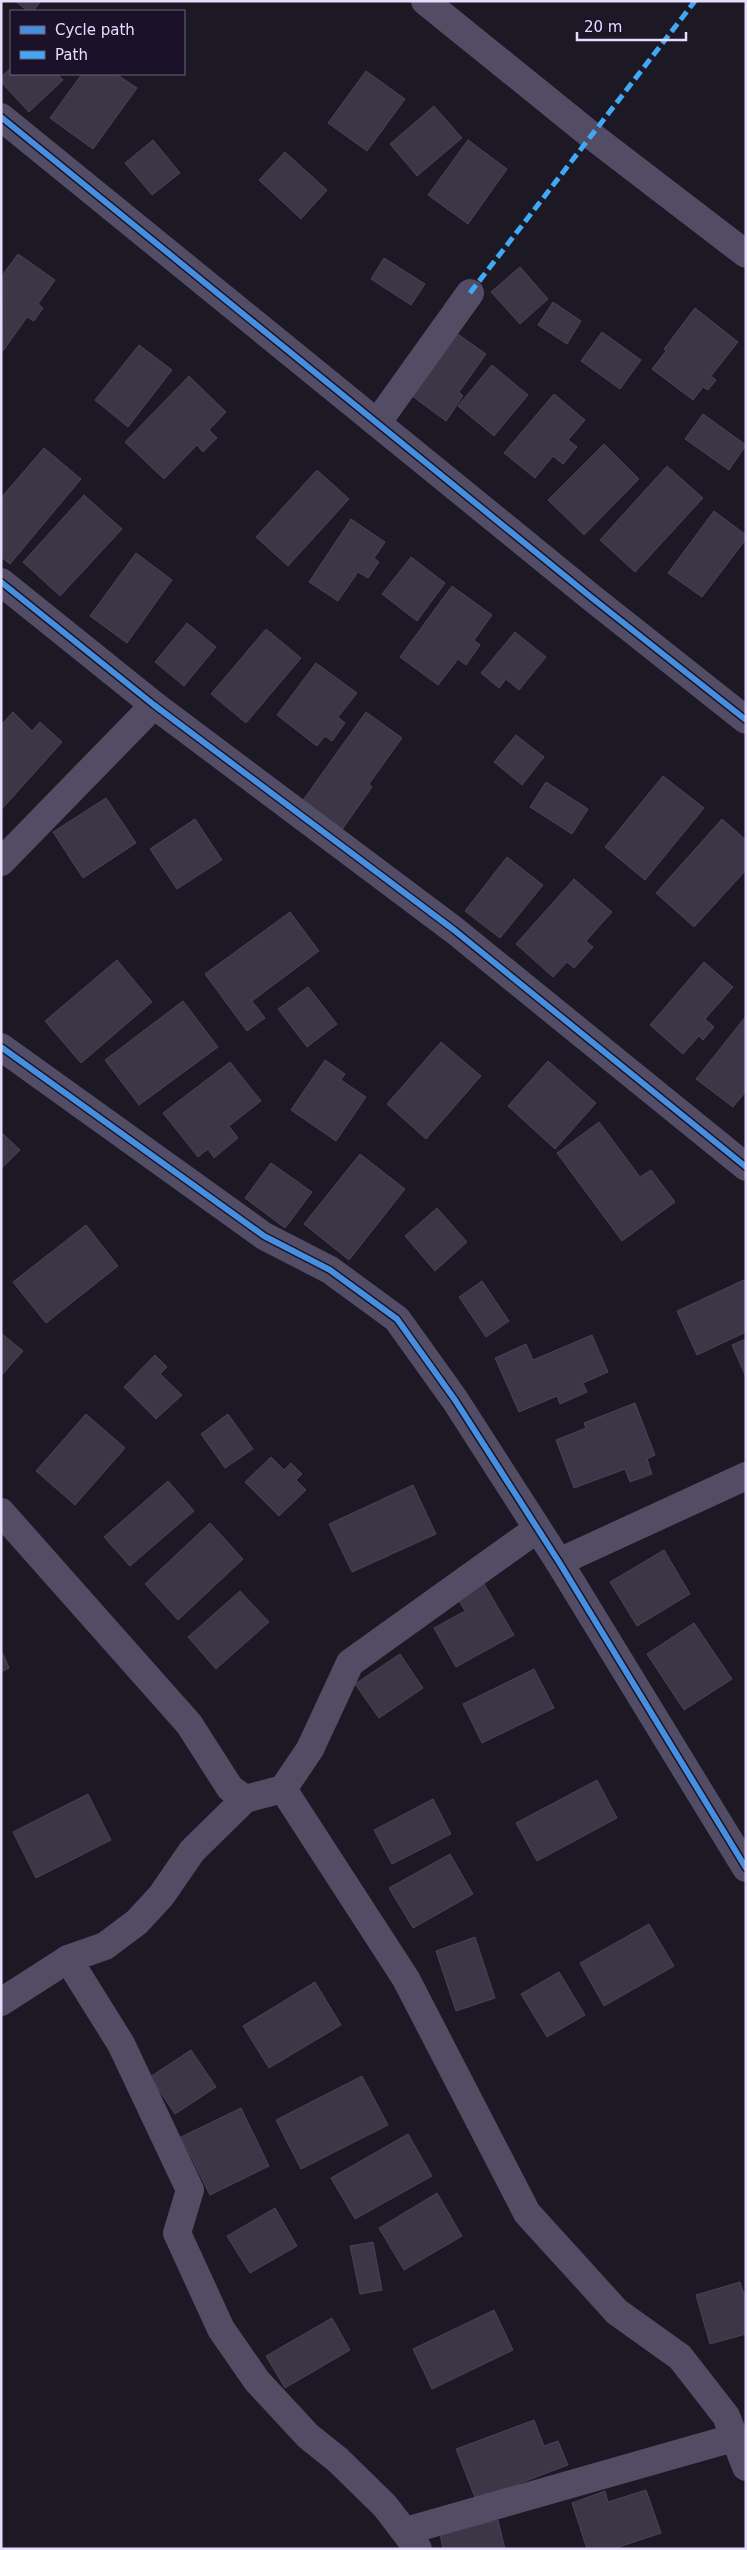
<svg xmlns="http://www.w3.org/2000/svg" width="747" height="2550" viewBox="0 0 747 2550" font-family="'DejaVu Sans',sans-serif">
<rect width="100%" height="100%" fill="#1c1824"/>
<g fill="#3c3646" stroke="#4a4358">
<path d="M15,1H41L33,11H28Z"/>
<path d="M11,68V74H57L63,80L29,112L1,82V77Z"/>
<path d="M366,71L405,99L367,151L328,123Z"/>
<path d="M82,74H116L137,88L93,149L50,118Z"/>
<path d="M434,106L462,138L417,176L390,144Z"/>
<path d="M153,140L180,173L152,195L125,163Z"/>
<path d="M468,140L507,169L468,224L428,195Z"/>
<path d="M285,152L327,190L301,219L259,180Z"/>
<path d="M18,254L55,280L38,304L43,308L34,321L27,317L3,351L1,277Z"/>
<path d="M384,258L425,284L411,305L371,279Z"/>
<path d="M520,267L548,299L520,324L491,292Z"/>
<path d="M553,302L581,321L567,344L538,325Z"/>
<path d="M695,308L738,342L711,376L716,380L708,390L703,387L693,400L652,369L666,351L664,349Z"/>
<path d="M449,328L486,354L459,392L463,396L446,421L404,390Z"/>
<path d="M602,332L641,360L620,389L581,361Z"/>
<path d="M139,345L172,370L128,427L95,400Z"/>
<path d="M492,365L528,395L494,436L458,406Z"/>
<path d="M189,376L226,412L209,430L217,438L203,452L197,445L164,479L125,442Z"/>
<path d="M554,394L585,420L568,440L577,447L563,464L553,456L535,478L504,453Z"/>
<path d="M703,414L746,445L729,470L685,439Z"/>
<path d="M604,444L639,479L584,535L548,500Z"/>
<path d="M44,448L81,479L10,564L1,557V498Z"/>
<path d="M667,466L703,498L635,572L600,540Z"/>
<path d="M317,470L349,499L288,566L256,537Z"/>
<path d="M84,495L122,529L60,596L23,562Z"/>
<path d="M714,511L746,535V539L702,597L668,573Z"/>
<path d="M351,519L385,542L374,558L379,562L368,578L358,572L338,601L309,582Z"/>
<path d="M136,553L172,580L127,643L90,616Z"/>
<path d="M411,557L445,583L417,621L382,594Z"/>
<path d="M452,586L492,615L474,640L480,645L466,665L458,659L438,685L400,657Z"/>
<path d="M187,623L216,647L184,686L155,662Z"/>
<path d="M266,629L301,658L246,723L211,694Z"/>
<path d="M515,632L546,657L519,690L506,679L499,688L481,673Z"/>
<path d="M316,663L357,693L338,717L345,723L332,741L325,736L317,746L277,715Z"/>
<path d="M13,712L32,731L40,722L62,742L1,810V725Z"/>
<path d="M366,712L402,738L369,784L372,787L341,831L301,803Z"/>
<path d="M516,735L544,757L522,785L494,762Z"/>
<path d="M663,776L704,808L645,880L605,847Z"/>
<path d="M546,782L588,809L572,834L530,807Z"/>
<path d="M106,798L136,843L83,878L53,832Z"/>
<path d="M195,819L222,860L177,889L150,849Z"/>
<path d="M722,819L746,840V870L694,927L656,893Z"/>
<path d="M507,857L543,885L500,938L465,911Z"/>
<path d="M574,879L612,912L586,941L593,947L574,968L567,962L553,977L516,944Z"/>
<path d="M290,912L319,951L252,1001L265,1018L247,1031L205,974Z"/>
<path d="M117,960L152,1002L81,1063L45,1021Z"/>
<path d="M704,962L733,987L705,1019L714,1027L703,1040L699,1036L683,1054L650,1025Z"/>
<path d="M308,987L337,1024L307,1047L278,1009Z"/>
<path d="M183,1001L218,1047L139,1105L105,1060Z"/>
<path d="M746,1016V1091L733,1107L696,1079Z"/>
<path d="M441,1042L481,1076L426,1139L387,1104Z"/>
<path d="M325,1060L345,1074L341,1080L366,1097L336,1141L291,1110Z"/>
<path d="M548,1061L596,1103L555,1149L508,1106Z"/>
<path d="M230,1062L261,1101L229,1126L238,1138L214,1158L208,1149L198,1157L163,1113Z"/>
<path d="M599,1122L640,1177L651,1170L675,1202L622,1241L557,1153Z"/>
<path d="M1,1132L20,1150L1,1169Z"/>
<path d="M360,1154L405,1189L349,1260L304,1224Z"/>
<path d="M271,1163L312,1192L285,1228L245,1198Z"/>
<path d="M437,1208L467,1242L435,1271L405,1236Z"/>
<path d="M86,1225L118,1266L46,1323L13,1282Z"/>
<path d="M746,1279V1332L697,1355L677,1311Z"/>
<path d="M482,1281L509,1321L486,1337L459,1297Z"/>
<path d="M1,1333L23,1351L1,1376Z"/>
<path d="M592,1335L608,1372L583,1383L587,1392L560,1404L557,1396L519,1412L495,1358L526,1344L533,1360Z"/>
<path d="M746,1339V1377L732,1345Z"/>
<path d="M155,1355L167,1367L160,1374L182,1395L156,1419L124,1387Z"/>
<path d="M635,1403L655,1455L647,1459L652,1474L630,1482L625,1469L574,1488L556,1440L586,1428L584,1423Z"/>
<path d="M86,1414L125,1448L75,1505L36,1471Z"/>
<path d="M228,1414L253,1449L225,1468L201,1434Z"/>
<path d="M271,1457L284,1470L291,1463L302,1474L296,1480L306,1490L279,1516L245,1482Z"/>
<path d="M168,1481L194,1511L130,1566L104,1537Z"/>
<path d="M413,1485L436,1534L352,1572L329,1524Z"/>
<path d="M210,1523L243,1559L178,1620L145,1584Z"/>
<path d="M664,1550L690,1594L637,1626L610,1582Z"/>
<path d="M480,1577L514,1635L456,1667L434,1628L465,1611L454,1592Z"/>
<path d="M240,1591L269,1622L216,1669L188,1637Z"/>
<path d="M694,1623L732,1679L684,1710L647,1654Z"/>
<path d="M1,1649L9,1668L1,1672Z"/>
<path d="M400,1654L423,1688L379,1718L355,1684Z"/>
<path d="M534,1669L554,1708L482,1743L463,1704Z"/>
<path d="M597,1780L617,1818L537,1861L516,1823Z"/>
<path d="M88,1794L111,1840L36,1878L13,1832Z"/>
<path d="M433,1799L451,1834L392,1864L374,1830Z"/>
<path d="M450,1854L473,1894L413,1928L389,1888Z"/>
<path d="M649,1924L674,1966L604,2006L580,1963Z"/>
<path d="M475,1937L495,1998L456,2011L436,1951Z"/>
<path d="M559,1972L585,2015L547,2037L521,1994Z"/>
<path d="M315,1982L341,2025L269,2068L243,2026Z"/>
<path d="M191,2050L216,2087L175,2114L150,2077Z"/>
<path d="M362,2076L388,2125L301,2169L276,2120Z"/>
<path d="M241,2108L269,2166L210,2195L181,2137Z"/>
<path d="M408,2134L432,2176L355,2219L331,2178Z"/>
<path d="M437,2193L462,2236L404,2270L379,2228Z"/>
<path d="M275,2208L297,2246L250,2273L227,2236Z"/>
<path d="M373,2242L382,2290L360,2294L350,2246Z"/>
<path d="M740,2282L746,2301V2334L710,2344L696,2295Z"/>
<path d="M494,2310L513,2350L432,2389L413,2349Z"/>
<path d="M332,2318L350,2350L285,2388L266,2356Z"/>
<path d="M534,2420L544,2446L558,2441L568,2465L476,2500L456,2449Z"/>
<path d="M646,2490L661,2533L613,2549H587L572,2503L605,2491L608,2502Z"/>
<path d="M498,2520L505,2549H443L440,2534Z"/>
</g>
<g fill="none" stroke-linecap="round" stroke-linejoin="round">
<g stroke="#524d65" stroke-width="28">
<path d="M425,1L592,136L746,254"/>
<path d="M1,117L592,598L746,720"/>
<path d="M377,423L470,293"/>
<path d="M1,582L154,705L454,930L746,1167"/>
<path d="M1,862L154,705"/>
<path d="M1,1047L264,1236L330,1270L397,1319L455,1400L559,1562L746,1868"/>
<path d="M1,1512L189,1724L230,1788L245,1799"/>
<path d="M559,1562L746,1476"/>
<path d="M283,1789L406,1979L527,2213L617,2312L680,2357L726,2416L746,2467"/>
<path d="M68,1959L121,2044L190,2190L177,2233L221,2329L257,2381L308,2436L338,2460L385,2506L418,2549"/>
<path d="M1,2002L68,1959L105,1946L137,1922L161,1896L192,1851L245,1799L283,1789L310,1749L350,1663L537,1529"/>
<path d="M406,2531L733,2438"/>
</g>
<path stroke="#3fa9f5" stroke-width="5" stroke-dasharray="10 5" stroke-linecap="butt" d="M470,293L695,1"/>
<defs>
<g id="cycleway">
<path d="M1,117L592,598L746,720"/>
<path d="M1,582L154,705L454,930L746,1167"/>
<path d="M1,1047L264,1236L330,1270L397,1319L455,1400L559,1562L746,1868"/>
</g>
</defs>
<use href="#cycleway" stroke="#1b122a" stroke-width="9"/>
<use href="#cycleway" stroke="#468fdf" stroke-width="6"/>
</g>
<rect width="747" height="2550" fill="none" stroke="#e6dcfe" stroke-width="5"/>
<rect x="10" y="10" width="175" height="65" fill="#1b122a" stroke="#6c637f"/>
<rect x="20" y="26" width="25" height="8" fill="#468fdf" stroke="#6c637f"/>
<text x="55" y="35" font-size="15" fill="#e6dcfe">Cycle path</text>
<rect x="20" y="51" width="25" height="8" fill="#3fa9f5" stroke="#6c637f"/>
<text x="55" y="60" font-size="15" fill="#e6dcfe">Path</text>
<path d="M577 32v8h109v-8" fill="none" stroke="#e6dcfe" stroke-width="2.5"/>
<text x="584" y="32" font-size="15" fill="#e6dcfe" stroke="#1b122a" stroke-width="4" paint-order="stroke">20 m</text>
</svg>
